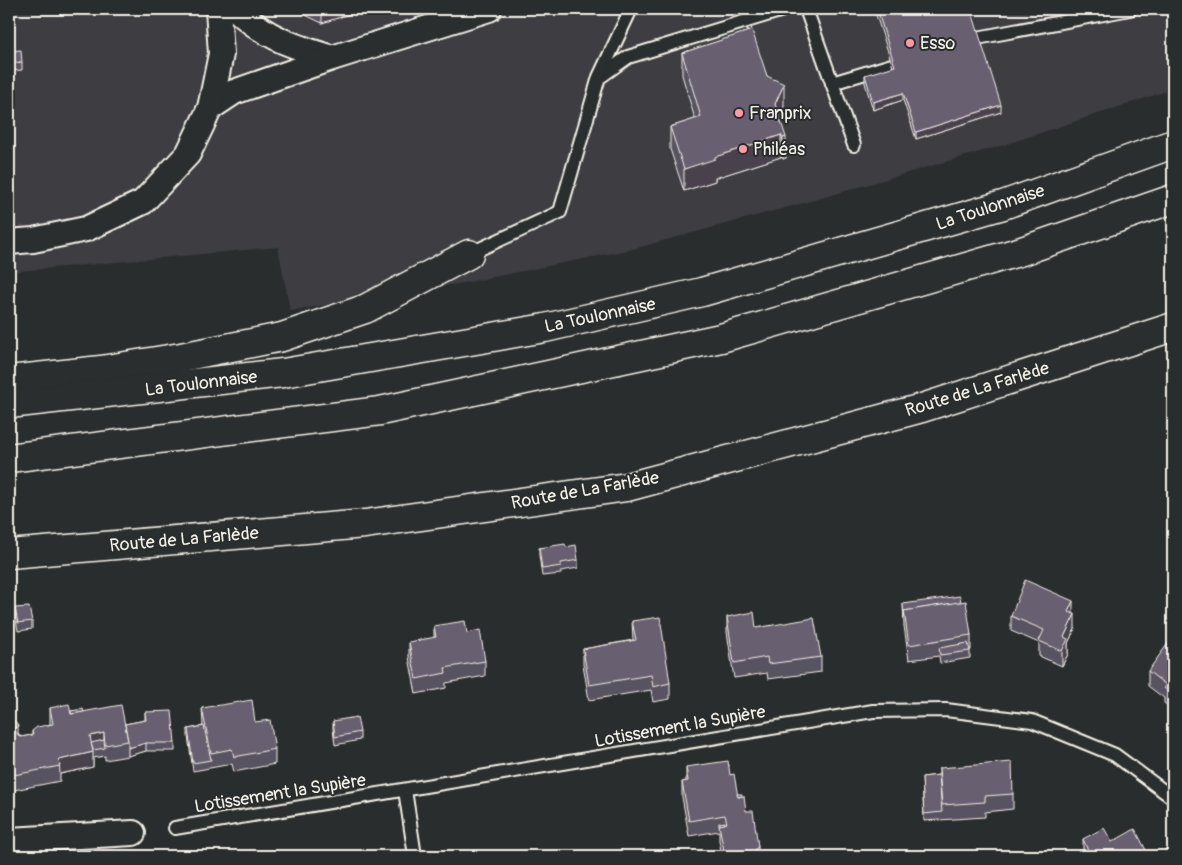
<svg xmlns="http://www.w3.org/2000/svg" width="1182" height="865" viewBox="0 0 1182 865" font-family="Pangolin,sans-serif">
<rect width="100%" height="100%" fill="#2a2d2e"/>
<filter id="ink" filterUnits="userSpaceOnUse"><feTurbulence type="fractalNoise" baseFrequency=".02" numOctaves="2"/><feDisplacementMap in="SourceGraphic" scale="10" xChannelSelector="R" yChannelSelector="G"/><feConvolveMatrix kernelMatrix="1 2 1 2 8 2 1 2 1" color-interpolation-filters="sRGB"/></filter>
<g filter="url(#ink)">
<path fill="#3d3c42" d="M9,9H1173V89L1007,144L818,199L633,249L463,283L290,311L278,247L9,272Z"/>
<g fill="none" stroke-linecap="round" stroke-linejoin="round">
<defs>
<g id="lane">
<path d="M806,9L854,145"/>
<path d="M977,38L1130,9"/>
<path d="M600,77L628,57L786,9"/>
<path d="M832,83L892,65"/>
<path d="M469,254L560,212L599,77L631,9"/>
<path d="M405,790L415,856"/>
<path d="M175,828L873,711L946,710L1032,721L1115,755L1173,798"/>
</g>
<g id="street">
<path d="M236,9C266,38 293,46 332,58"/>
<path d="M210,108L234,92L332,58L489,9"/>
<path d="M9,242L33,240L86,229L143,202L188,154L210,108L221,54L218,9"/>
<path d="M9,840L133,833"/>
</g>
<path id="primary" d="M9,554L365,524L627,487L922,408L1173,327"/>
<g id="highway">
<path d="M9,380L101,370L181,357L282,337L365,309L469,254"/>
<path d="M9,404L283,373L545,328L702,292L1003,205L1173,144"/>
<path d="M9,458L380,411L721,338L1022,251L1173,199"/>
</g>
</defs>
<use href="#lane" stroke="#f4f1e8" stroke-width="16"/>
<use href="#street" stroke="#f4f1e8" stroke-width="28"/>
<use href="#primary" stroke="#f4f1e8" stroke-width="31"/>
<use href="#highway" stroke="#f4f1e8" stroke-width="31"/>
<use href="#lane" stroke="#2a2d2e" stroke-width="12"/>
<use href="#street" stroke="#2a2d2e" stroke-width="24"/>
<use href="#primary" stroke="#2a2d2e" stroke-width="28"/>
<use href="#highway" stroke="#2a2d2e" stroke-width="28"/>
</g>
<g fill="#595260" stroke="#f4f1e8">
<path d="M296,9H365L322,23L297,11Z"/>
<path d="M874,9H918L919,15L1001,112L916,139L903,100L873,110L865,83V75L893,67Z"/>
<path d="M747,28L767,76L784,106L779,116L786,158L783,159L781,157L715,178V181L684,191L670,149V127L695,119L682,75V53L747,32Z"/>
<path d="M9,51L22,62V70L9,71Z"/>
<path d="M566,547L578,560V568L561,571V574L542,576L539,555V548Z"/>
<path d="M961,602L971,635V650H970V658L940,663L939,656L909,660L904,626L903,604Z"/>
<path d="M15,608L32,621V629L18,631L15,615Z"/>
<path d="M1073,613L1075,629L1068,643V654L1062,666L1039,656V643L1011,631V616Z"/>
<path d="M727,617L756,628L821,657V672L768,679L767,673L734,678L727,632Z"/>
<path d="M632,621L670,683V699L653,702L651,690L589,700L583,664V649L633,640Z"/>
<path d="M434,626L467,633L485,661V676L446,683V688L416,694L409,657V642L434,638Z"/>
<path d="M1173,646V710L1164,703V698L1148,686V671Z"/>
<path d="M50,708L71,711L84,712L125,724L145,720V712L175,743V751H146L128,756L105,760V756L93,758V767L60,774V781L9,791V714L18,733L21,737L32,735V731L50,724Z"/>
<path d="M202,708L255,722L275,749V764L234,772L232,764L193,771L188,736V729L203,726Z"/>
<path d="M333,721L360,732V740L335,745L333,729Z"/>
<path d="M686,767L730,775L737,794L746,811L758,856H722L719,840V831L689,836L682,797V782L686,781Z"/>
<path d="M939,768L1013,794V809L985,812V817L924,821L922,777L939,775Z"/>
<path d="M1083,839L1112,842L1084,856L1083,854Z"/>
</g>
<g fill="#49424e" stroke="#f4f1e8">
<path d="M322,9H365L322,23Z"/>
<path d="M784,84V106L775,125V104Z"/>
<path d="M903,93V100L873,110V102Z"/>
<path d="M1001,105V112L916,139V132Z"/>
<path d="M781,135V157L715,178V181L684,191V169L715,157Z"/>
<path d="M786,137V158L783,159V138Z"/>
<path d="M1073,601V616L1068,612Z"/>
<path d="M1075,614V629L1068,643V654L1062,666V651L1064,637Z"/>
<path d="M18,726V741L13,729Z"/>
<path d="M104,733V748L90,743V736Z"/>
<path d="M146,743V751L128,756V748Z"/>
<path d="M93,752V767L60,774L59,760Z"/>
<path d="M758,846V856H751Z"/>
</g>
<g fill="#685f70" stroke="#f4f1e8">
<path d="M877,9H918L919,15L938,9H971L1001,105L916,132L903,93L873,102L865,75L895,66Z"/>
<path d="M751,27L767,76L784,84L775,104L786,137L783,138L781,135L715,157V159L684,169L670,127L701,117L682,53L749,31L747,28Z"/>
<path d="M21,50L22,62L9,64V51Z"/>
<path d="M565,544L566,547L576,545L578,560L561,563V566L542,569L539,548Z"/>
<path d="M1025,580L1073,601L1068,612L1075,614L1064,637L1068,639L1062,651L1039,641L1044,630L1011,616Z"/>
<path d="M960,596L961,602L904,611V618L903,604Z"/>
<path d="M966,601L971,635L909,645L904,611Z"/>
<path d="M29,607L32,621L18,623L15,608Z"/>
<path d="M754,612L756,628L814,618L821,657L768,664L767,657L734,663L727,617Z"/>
<path d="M660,617L670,683L653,687L651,675L589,685L583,649L636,640L632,621Z"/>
<path d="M465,621L467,633L480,630L485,661L445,668L446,673L416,679L409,642L436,637L434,626Z"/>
<path d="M1169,642L1173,646V695L1164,688L1166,685L1148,671Z"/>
<path d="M968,643L970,651L940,655L939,648Z"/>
<path d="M252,700L255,722L270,720L275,749L234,757L232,749L211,753L202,708Z"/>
<path d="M69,704L71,714L121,705L128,741L105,745L104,733L90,736L93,752L59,760L60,766L9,776V714L18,726L13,729L20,737L33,735L32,731L37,727L53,724L50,708Z"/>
<path d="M83,709L84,712L71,714V711Z"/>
<path d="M172,711L175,743H146L128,748V741L125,724L146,720L145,712Z"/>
<path d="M357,717L360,732L335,737L333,721Z"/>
<path d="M204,726L211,760L193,763L188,729Z"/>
<path d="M104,740L105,748L93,750L91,743Z"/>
<path d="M728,761L730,775L734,774L738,797L744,796L746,811H753L758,846L751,856H730L724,851L719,825L727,823L725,815L689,821L682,782L688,781L686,767Z"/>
<path d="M1012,762L1013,794L985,796V802L942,805L939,768Z"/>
<path d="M939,775L942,812L924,814L922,777Z"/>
<path d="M737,794H742V796L738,797Z"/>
<path d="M725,822V824L719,825V823Z"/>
<path d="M1104,828L1112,842L1135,829L1149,856H1084L1089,853L1083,839Z"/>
</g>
</g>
<g fill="#ff9aa2" stroke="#2a2d2e" stroke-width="2">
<circle cx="910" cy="43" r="5"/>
<circle cx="739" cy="113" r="5"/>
<circle cx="743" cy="149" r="5"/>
</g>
<g text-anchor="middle" stroke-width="4" stroke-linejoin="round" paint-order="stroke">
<g font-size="18" fill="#f4f1e8" stroke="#2a2d2e" text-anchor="start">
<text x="920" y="49">Esso</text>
<text x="749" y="119">Franprix</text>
<text x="753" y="155">Philéas</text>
</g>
<g font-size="18" fill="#f4f1e8" stroke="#2a2d2e">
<text transform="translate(990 207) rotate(-18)" y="6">La Toulonnaise</text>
<text transform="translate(600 315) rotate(-12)" y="6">La Toulonnaise</text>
<text transform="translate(201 383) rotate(-7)" y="6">La Toulonnaise</text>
<text transform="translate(977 389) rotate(-17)" y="6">Route de La Farlède</text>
<text transform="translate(585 490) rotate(-10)" y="6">Route de La Farlède</text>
<text transform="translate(184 539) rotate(-5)" y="6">Route de La Farlède</text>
<text transform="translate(680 726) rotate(-10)" y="6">Lotissement la Supière</text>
<text transform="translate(280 793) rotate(-9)" y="6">Lotissement la Supière</text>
</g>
</g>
<rect width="1182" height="865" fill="none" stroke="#2a2d2e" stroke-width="30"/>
<rect x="15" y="15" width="1152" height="835" fill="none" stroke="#f4f1e8" stroke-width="2" filter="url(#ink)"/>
</svg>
